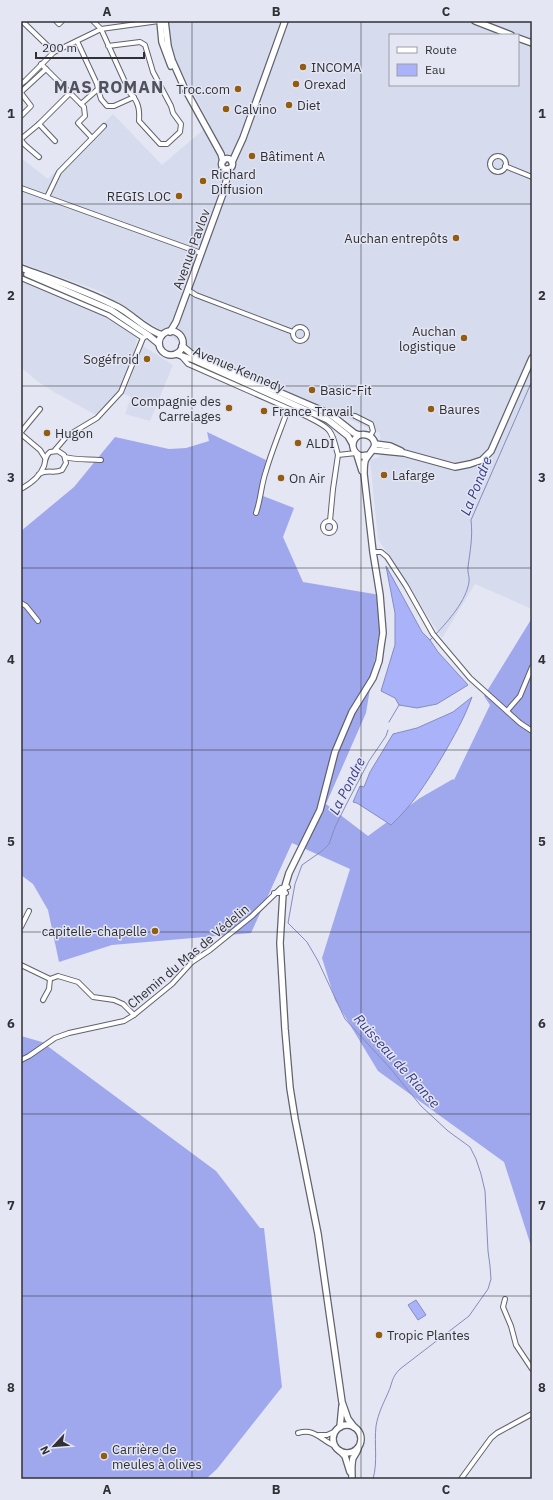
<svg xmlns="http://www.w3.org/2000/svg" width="553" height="1500" viewBox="0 0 553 1500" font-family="'IBM Plex Sans',sans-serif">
<rect width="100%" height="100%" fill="#e4e6f3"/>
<g fill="#d7dbee" fill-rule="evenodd">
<path d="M167,21H532V609L475,584L442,638L378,539L370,460L380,457V433L190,349L100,291L21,263V158L48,179L113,114L162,165L210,124L177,64L171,45ZM390,35H518V85H390Z"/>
<path d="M21,281L105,316L137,338L134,353L119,391L96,415L54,392L37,381L21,367Z"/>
<path d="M143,346L173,365L150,421L125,414L131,397L124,394Z"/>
</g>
<g fill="#a0a8ed">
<path d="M207,432L266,460L258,494L294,508L283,537L303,582L380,595V628L366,713L326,804L368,836L420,798L453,779L454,780L490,705L484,696L532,618V1249L504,1162L378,1071L335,1000L322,958L350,869L292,843L251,933L112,945L59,962L48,910L33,884L21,875V531L74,487L115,437L169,449L186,448L209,441Z"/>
<path d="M21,1036L42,1042L216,1171L260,1228H264L282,1387L217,1469L206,1479H21Z"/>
</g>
<g fill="#aab3f9" stroke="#858cbe">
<path d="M386,566L422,632L430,640L438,652L468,685L437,704L417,708L399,705L395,698L381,691L395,645V613Z"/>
<path d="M472,697C464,719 454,736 442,757C427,782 412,806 391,825L357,803L353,802L360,786L364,787L370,772L393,734L417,728L453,712Z"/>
<path d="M416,1300L426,1315L418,1320L408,1305Z"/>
</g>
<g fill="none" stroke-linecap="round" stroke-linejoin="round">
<g stroke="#858cbe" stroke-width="1">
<path d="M436,634C449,620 466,601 469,582C470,577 467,572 468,567C470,551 473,537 471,520L532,381"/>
<path d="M430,640L434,636"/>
<path d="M389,722L399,705"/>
<path d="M373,1479C378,1462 374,1444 376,1426C378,1414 383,1404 388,1393C393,1382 391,1378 400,1369L469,1316L488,1289L491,1279L490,1266L488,1251L485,1191L481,1174L476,1159L470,1147L448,1131L421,1106L390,1068L345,1019L318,961L307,942L288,923L295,884L302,865L322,851L329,844L335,827L347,803L369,761L386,736L388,730"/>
</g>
<defs>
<g id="street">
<path d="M22,21L54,52"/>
<path d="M56,21L59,24L62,21"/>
<path d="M93,21L101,29L130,93C138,101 140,109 139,121L160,144H167L180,132L181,124L173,113L171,106L153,72L145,45L140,42L108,46"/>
<path d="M77,41L97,84L98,89L81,104"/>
<path d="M41,64L84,107L85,116L78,123L92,138"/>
<path d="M21,84L25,81L54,52L95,32L101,29L159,21"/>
<path d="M98,89L101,99L107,106H114L134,97"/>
<path d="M21,92L46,69"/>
<path d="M21,93L31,106L21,116"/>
<path d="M39,124L55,141"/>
<path d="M21,139L39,124L70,93"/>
<path d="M21,140L25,145L39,157"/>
<circle cx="498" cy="164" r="8"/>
<path d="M505,166L532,177"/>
<path d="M21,188L201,253"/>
<path d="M47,197L59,172L104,126"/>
<path d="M21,278L108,315L143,338"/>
<path d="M188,290L196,295L293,332"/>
<circle cx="300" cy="334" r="7"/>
<path d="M181,356L188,364L308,417C332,429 331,429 338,455"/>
<path d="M355,416L371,424L373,431L370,436"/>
<path d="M21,432L40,409"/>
<path d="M21,434L40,450L45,458"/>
<path d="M55,450L67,436L97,418L121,392L143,338L148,335"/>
<path d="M65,457C74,460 90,459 101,460"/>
<path d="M21,489C30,484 40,477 44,466C46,460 44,457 50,452L58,451L64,455L66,463L62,470C54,474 48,469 39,474"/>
<path d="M256,513C261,499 261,485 266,471C272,450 281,429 288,409"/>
<path d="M330,521L333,489L338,455L356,453"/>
<circle cx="329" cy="527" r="6"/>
<path d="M373,552H381L387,557L406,586L433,634L470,678L520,723L532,731"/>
<path d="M21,603L26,606L38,621"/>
<path d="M507,711L520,696L532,667"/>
<path d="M274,893H286"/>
<path d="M21,927L29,911"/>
<path d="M21,965L50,979L58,976L78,982L93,997L114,1000L123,1004L134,1015"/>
<path d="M43,1000L49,989L50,979"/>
<path d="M21,1060L29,1056L55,1038L69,1033L124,1021L134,1015L172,984L192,962L210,950L252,916L281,888L288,887"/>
<path d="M505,1299L503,1307L511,1326L516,1345L532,1369"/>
<path d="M298,1433C316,1428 320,1440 335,1446"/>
<path d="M319,1435H327L336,1431"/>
<path d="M461,1479L491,1438L497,1433L532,1414"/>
</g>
<g id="secondary">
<path d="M160,21L162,42L171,66"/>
<path d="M165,21L168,46L172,60L184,87L221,154L223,161"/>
<path d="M475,21L511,35"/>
<path d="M518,38L532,43"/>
<circle cx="227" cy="164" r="5.5"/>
<path d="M232,162L243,138L285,21"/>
<path d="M21,268C54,280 87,291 118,307C133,315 145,330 162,335"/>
<path d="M27,274L111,310L148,335L159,344"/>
<circle cx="171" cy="343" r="12"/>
<path d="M170,332L176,322L225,188L228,169"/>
<path d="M182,346L193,355L330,414L354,433L359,435"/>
<path d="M176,354L194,360L328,420L348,436L352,443"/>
<path d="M375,444L390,446L401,451"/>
<path d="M374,450L404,453L455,467L470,464L482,460L491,451L532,358"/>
<path d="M357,455L362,471"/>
<circle cx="347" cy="1439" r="14"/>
<path d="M340,1427L342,1406"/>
<path d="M354,1427L348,1419L342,1402L318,1234L295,1119L290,1088L285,1029L280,943L283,893L289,873L320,810L335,752L352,712L373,678L379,661L381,646L383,633L380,595L373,552L364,474C364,469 364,465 365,461C368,453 381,446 371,437C367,434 363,434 359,435C350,441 351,452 361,456L368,455"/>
<path d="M340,1451L345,1456L350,1472"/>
<path d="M352,1479C352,1472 351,1465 353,1458C355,1455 357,1452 358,1449"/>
</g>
</defs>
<use href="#street" stroke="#60626d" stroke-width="6"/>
<use href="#secondary" stroke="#60626d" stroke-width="8"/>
<use href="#street" stroke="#fff" stroke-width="4"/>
<use href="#secondary" stroke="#fff" stroke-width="5.5"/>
</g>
<path fill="none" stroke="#303035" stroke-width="1" stroke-opacity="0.55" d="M192,21V1479M361,21V1479M21,204H532M21,386H532M21,568H532M21,750H532M21,932H532M21,1114H532M21,1296H532"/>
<g fill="#925c11" stroke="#e4e6f3" stroke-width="1.5">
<circle cx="303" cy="67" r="4"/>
<circle cx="296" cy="84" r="4"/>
<circle cx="238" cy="89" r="4"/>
<circle cx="289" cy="105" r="4"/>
<circle cx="226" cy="109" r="4"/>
<circle cx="252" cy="156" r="4"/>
<circle cx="203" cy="181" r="4"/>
<circle cx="179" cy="196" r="4"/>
<circle cx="456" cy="238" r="4"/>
<circle cx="464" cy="338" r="4"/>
<circle cx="147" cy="359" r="4"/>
<circle cx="312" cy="390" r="4"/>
<circle cx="229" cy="408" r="4"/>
<circle cx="431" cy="409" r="4"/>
<circle cx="264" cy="411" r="4"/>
<circle cx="47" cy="433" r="4"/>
<circle cx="298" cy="443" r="4"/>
<circle cx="384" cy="475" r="4"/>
<circle cx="281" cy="478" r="4"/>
<circle cx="155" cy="931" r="4"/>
<circle cx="379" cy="1335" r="4"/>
<circle cx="104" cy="1456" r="4"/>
</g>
<g text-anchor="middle" stroke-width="3" stroke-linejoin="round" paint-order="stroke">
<g font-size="13" fill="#303035" stroke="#e4e6f3" text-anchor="start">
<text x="311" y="72">INCOMA</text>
<text x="304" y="89">Orexad</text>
<text x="230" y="94" text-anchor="end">Troc.com</text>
<text x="297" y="110">Diet</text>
<text x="234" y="114">Calvino</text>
<text x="260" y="161">Bâtiment A</text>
<text x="211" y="179">Richard<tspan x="211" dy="15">Diffusion</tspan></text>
<text x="171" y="201" text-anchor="end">REGIS LOC</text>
<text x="448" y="243" text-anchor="end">Auchan entrepôts</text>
<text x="456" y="336" text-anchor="end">Auchan<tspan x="456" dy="15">logistique</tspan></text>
<text x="139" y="364" text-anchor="end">Sogéfroid</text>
<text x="320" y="395">Basic-Fit</text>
<text x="221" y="406" text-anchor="end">Compagnie des<tspan x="221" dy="15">Carrelages</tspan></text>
<text x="439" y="414">Baures</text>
<text x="272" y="416">France Travail</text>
<text x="55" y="438">Hugon</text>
<text x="306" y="448">ALDI</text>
<text x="392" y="480">Lafarge</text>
<text x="289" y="483">On Air</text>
<text x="147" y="936" text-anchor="end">capitelle-chapelle</text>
<text x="387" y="1340">Tropic Plantes</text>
<text x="112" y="1454">Carrière de<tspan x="112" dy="15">meules à olives</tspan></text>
</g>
<g font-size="13" fill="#303035" stroke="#e4e6f3">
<text transform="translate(191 249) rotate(-70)" y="5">Avenue Pavlov</text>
<text transform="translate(239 369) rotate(23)" y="5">Avenue Kennedy</text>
<text transform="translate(188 956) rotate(-40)" y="5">Chemin du Mas de Védelin</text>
</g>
<g font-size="14" font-style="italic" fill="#393b8a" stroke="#e4e6f3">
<text transform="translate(476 486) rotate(-68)" y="5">La Pondre</text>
<text transform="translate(347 786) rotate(-63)" y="5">La Pondre</text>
<text transform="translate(397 1061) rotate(48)" y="5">Ruisseau de Rianse</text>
</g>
<g font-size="17" font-weight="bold" letter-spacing="1" fill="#51525d" stroke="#e4e6f3">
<text x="109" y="93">MAS ROMAN</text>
</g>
</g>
<rect width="553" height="1500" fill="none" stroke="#e4e6f3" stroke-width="44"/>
<rect x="389" y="34" width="130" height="52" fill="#e4e6f3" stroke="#9c9da7"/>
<rect x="397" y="47" width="20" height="6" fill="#ffffff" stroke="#9c9da7"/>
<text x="425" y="54" font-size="12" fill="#303035">Route</text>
<rect x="397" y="64" width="20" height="12" fill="#aab3f9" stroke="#9c9da7"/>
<text x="425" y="74" font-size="12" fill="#303035">Eau</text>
<g transform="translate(54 1446) rotate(244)" stroke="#e4e6f3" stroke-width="3" paint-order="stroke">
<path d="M0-3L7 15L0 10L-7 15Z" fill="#303035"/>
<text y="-6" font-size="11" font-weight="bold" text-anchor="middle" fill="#303035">N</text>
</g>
<path d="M36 52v6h108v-6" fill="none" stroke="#303035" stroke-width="2"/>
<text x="42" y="52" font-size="12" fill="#303035" stroke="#e4e6f3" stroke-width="3" paint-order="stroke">200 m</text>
<rect x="22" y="22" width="509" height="1456" fill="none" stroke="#303035" stroke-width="1.5"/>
<g font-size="13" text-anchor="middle" font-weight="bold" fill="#303035">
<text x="107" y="16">A</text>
<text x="276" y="16">B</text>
<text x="446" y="16">C</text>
<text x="11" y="118">1</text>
<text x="542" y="118">1</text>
<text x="11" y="300">2</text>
<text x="542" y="300">2</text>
<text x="11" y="482">3</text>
<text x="542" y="482">3</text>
<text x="11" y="664">4</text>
<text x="542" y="664">4</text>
<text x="11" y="846">5</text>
<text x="542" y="846">5</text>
<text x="11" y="1028">6</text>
<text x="542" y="1028">6</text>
<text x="11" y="1210">7</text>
<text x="542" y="1210">7</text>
<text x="11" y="1392">8</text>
<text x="542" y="1392">8</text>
<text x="107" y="1494">A</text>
<text x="276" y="1494">B</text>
<text x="446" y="1494">C</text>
</g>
</svg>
